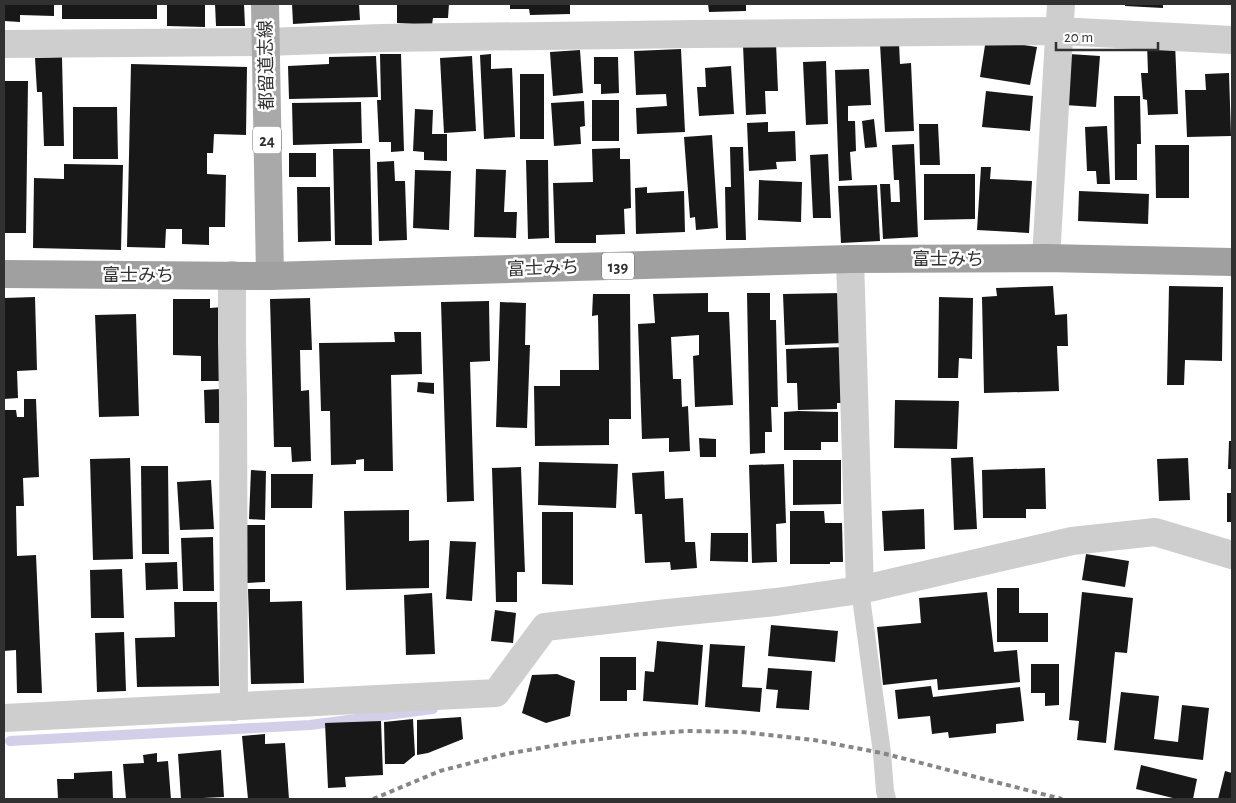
<svg xmlns="http://www.w3.org/2000/svg" width="1236" height="803" viewBox="0 0 1236 803" font-family="'Alegreya Sans','Noto Sans JP',sans-serif">
<rect width="100%" height="100%" fill="#fff"/>
<g fill="none" stroke-linecap="round" stroke-linejoin="round">
<path stroke="#d4cfe9" stroke-width="10" d="M10,741L310,725L433,709"/>
</g>
<g fill="#181818">
<path d="M4,4H54V16L20,15V22L4,21Z"/>
<rect x="62" y="4" width="95" height="15"/>
<path d="M167,4H205V27L167,26Z"/>
<path d="M215,4H244L245,26H216Z"/>
<path d="M292,4H359L360,20L293,24Z"/>
<path d="M397,4H449L448,18H433L432,25L397,23Z"/>
<path d="M510,4H570V14L530,15L529,9H510Z"/>
<path d="M708,4H746V11L709,12Z"/>
<path d="M1125,4H1163V8L1125,6Z"/>
<path d="M986,39L1037,47L1030,85L980,77Z"/>
<path d="M776,43L778,91H765L766,114L746,115L743,45Z"/>
<path d="M899,43L900,64L911,63L914,131L885,132L880,44Z"/>
<path d="M1175,43L1178,114L1148,115L1147,100L1143,99L1141,73H1148L1147,44Z"/>
<path d="M681,49L685,132L637,134L636,108L667,106L666,94L636,95L634,51Z"/>
<path d="M580,50L583,93L553,96L550,52Z"/>
<path d="M380,54H401L404,151L391,152V142H379L377,100H381Z"/>
<path d="M491,54V69L512,68L515,137L484,139L480,55Z"/>
<path d="M1069,54L1100,56L1096,107L1064,105Z"/>
<path d="M376,56L378,97L289,99L288,66L329,64V57Z"/>
<path d="M472,56L476,131L444,133L440,58Z"/>
<path d="M62,57L64,146H44L42,92H37L35,58Z"/>
<path d="M594,57H618L619,93L601,94V84H594Z"/>
<path d="M826,61L828,124L806,125L803,62Z"/>
<path d="M131,64L247,67L246,135L214,134L213,153H207V174L226,175L225,227H209V245L182,244V229H166L165,248L127,247Z"/>
<path d="M731,66L734,114L699,116L697,87H706L705,68Z"/>
<path d="M869,69L871,105L848,106V121H855L856,151L850,152L852,180L839,181L835,70Z"/>
<path d="M1229,73L1231,136L1187,137L1185,90H1206L1205,74Z"/>
<rect x="520" y="74" width="24" height="65"/>
<path d="M4,81H28L26,233H4Z"/>
<path d="M986,91L1033,96L1030,131L982,127Z"/>
<path d="M1114,96H1140L1141,144H1137V180H1115Z"/>
<rect x="592" y="100" width="27" height="41"/>
<path d="M584,101L585,126L580,127L581,144L554,146L551,103Z"/>
<path d="M361,102L362,143L293,145L292,103Z"/>
<path d="M73,107H117L118,159H73Z"/>
<path d="M415,109L433,110L432,134H447V161L424,160V152L413,151Z"/>
<path d="M874,119L877,147L865,148L862,121Z"/>
<path d="M768,122V132L795,131L796,161L776,162L777,169L749,171L747,123Z"/>
<path d="M919,124H938L940,165H920Z"/>
<path d="M1107,126L1110,184H1097L1096,171H1087L1085,127Z"/>
<path d="M712,135L718,228L696,230L695,217L690,218L684,137Z"/>
<path d="M914,144L918,237L883,239L880,184H890L891,202H900L899,180H894L892,145Z"/>
<path d="M1155,145H1189V198H1156Z"/>
<path d="M730,147H743L746,240H726L725,187H731Z"/>
<path d="M620,148V159H630L631,208L624,209L625,234L596,235V243H555L553,183L593,182L592,149Z"/>
<path d="M333,149H370L372,245H335Z"/>
<rect x="289" y="153" width="27" height="24"/>
<path d="M828,154L831,218H813L810,155Z"/>
<path d="M526,160H548L549,238L528,239Z"/>
<path d="M394,161L395,181H405L407,240L379,241L377,162Z"/>
<path d="M64,164L123,165L121,250L33,248L34,178L64,179Z"/>
<path d="M981,167H991L990,179L1032,181L1029,233L977,230Z"/>
<path d="M476,169L506,170L504,212H517L516,238L474,237Z"/>
<path d="M415,170L451,171L449,230L413,228Z"/>
<path d="M924,174H975V219L924,220Z"/>
<path d="M759,180L802,182L801,222L758,220Z"/>
<path d="M877,185L880,241L841,243L838,186Z"/>
<path d="M297,187H330L331,241L298,242Z"/>
<path d="M647,187V193L684,191L685,232L636,234L635,188Z"/>
<path d="M1079,191L1149,194L1148,224L1078,221Z"/>
<path d="M1053,286L1055,315L1067,314L1068,346H1057L1059,391L984,393L982,297L997,296L996,288Z"/>
<path d="M1169,286L1223,287L1222,361L1185,360L1184,385H1167Z"/>
<path d="M708,293V312H729L733,405L695,407L693,356L699,355V335L671,337L673,379H681L682,407L688,406L690,451L669,452V438L642,439L638,324L655,323L653,294Z"/>
<path d="M747,293H770V320H776L778,407H771L772,432H765V453L750,454Z"/>
<path d="M842,293L844,343L785,345L783,294Z"/>
<path d="M593,294H630L631,419H609V445L535,446L534,386H560V370H599L598,315L592,316Z"/>
<path d="M35,297L37,370L17,371L18,398L4,399V298Z"/>
<path d="M939,297L973,298L972,359L959,358L958,378H938Z"/>
<path d="M310,298L312,350H300L301,391L309,390L311,461L292,462L291,447H274L270,299Z"/>
<path d="M173,299H210V308L223,307V381H201V356L173,355Z"/>
<path d="M489,301L490,361L470,362L474,501L447,502L441,302Z"/>
<path d="M500,302L526,303L525,345H530L527,428L496,427Z"/>
<path d="M136,314L139,416L99,417L95,315Z"/>
<path d="M394,332H421L422,374L391,375L393,471H364V459L356,460V464L331,465L330,411H321L319,343L395,342Z"/>
<path d="M844,347L846,403H837V409L798,410L797,383H787L786,349Z"/>
<path d="M418,382L434,383V394L417,392Z"/>
<path d="M220,389L221,423H205L204,390Z"/>
<path d="M24,399H36L39,477L23,478L24,506H16L17,556L36,555L42,693H17L16,650L4,651V410H16L17,417H24Z"/>
<path d="M895,400L959,401L957,449L894,448Z"/>
<path d="M798,411L838,412V442H821V450H784V412Z"/>
<path d="M699,438L716,439V457H700Z"/>
<path d="M1229,441H1232V469H1228Z"/>
<path d="M973,457L977,529L954,530L951,458Z"/>
<path d="M130,458L133,559L93,560L90,459Z"/>
<path d="M1188,458L1190,500L1159,501L1157,459Z"/>
<path d="M793,460H841V504L793,505Z"/>
<path d="M539,462L618,464L616,508L538,505Z"/>
<path d="M784,464L786,523L776,524L777,562L752,563L749,465Z"/>
<path d="M141,466H168L169,554H142Z"/>
<path d="M521,467L525,572H517V602H496L492,468Z"/>
<path d="M1045,468L1046,509H1026V518H983L982,470Z"/>
<path d="M251,470L266,471L265,520L249,519Z"/>
<path d="M664,471L665,499L683,498L685,542H695L697,568L671,570L670,562L645,563L642,514H635L632,473Z"/>
<path d="M271,474H313L312,508H271Z"/>
<path d="M211,480L214,529L180,530L177,482Z"/>
<rect x="1227" y="493" width="5" height="29"/>
<path d="M924,509L925,549L884,551L882,511Z"/>
<path d="M409,510V541L429,540V588L346,590L344,511Z"/>
<path d="M790,511H824L825,523H842L843,562H830V564H790Z"/>
<path d="M542,512H573V585L542,584Z"/>
<path d="M247,525H265V582L247,583Z"/>
<path d="M711,533H748V562L710,561Z"/>
<path d="M213,537L214,591H183L181,538Z"/>
<path d="M450,541L476,542L472,601L446,599Z"/>
<path d="M1086,554L1129,561L1125,587L1082,580Z"/>
<path d="M177,562L178,589L146,590L145,563Z"/>
<path d="M122,569L124,618H91L90,570Z"/>
<path d="M997,588H1019V613H1048V642H997Z"/>
<path d="M248,589H270V602L302,601L304,683L251,684Z"/>
<path d="M987,592L994,652L1017,650L1020,682L938,690L937,679L883,685L877,627L921,623L919,598Z"/>
<path d="M1082,592L1133,598L1127,653L1115,652L1106,743L1077,740L1079,721L1069,720Z"/>
<path d="M432,593L435,654L406,655L404,595Z"/>
<path d="M174,602H217L219,686L137,687L135,638L175,637Z"/>
<path d="M495,610L516,613L513,643L491,641Z"/>
<path d="M771,625L838,631L835,662L768,656Z"/>
<path d="M124,632L126,691L97,692L95,633Z"/>
<path d="M657,641L703,645L698,705L643,701L645,671L654,672Z"/>
<path d="M710,644L745,646L742,687L762,688L760,712L705,707Z"/>
<path d="M600,657H636V690H627V701H600Z"/>
<path d="M1031,664H1059V705L1045,706V693H1031Z"/>
<path d="M768,668L812,671L809,710L776,708L778,690L766,689Z"/>
<path d="M557,674L575,681L570,716L546,723L522,713L532,675Z"/>
<path d="M931,686L933,697L1020,687L1024,721L996,724V733L949,738L948,732L932,734L930,716L898,719L895,690Z"/>
<path d="M1121,692L1159,696L1154,739L1178,742L1182,705L1209,708L1203,760L1114,750Z"/>
<path d="M461,717L463,739L428,753L417,755V720Z"/>
<path d="M413,719L415,755L404,764H385L384,722Z"/>
<path d="M381,721L383,775L345,777L346,787L328,788L325,723Z"/>
<path d="M265,734V744L285,743L289,799H248L242,736Z"/>
<path d="M221,750L224,797L181,799L178,754Z"/>
<path d="M157,753V762L168,761L171,799H126L123,764L144,763L143,755Z"/>
<path d="M1141,765L1197,779L1193,799H1177L1136,789Z"/>
<path d="M112,771L113,799H58L57,779H74V773Z"/>
<path d="M1225,771L1232,773V799H1218Z"/>
</g>
<g fill="none" stroke-linecap="round" stroke-linejoin="round">
<path stroke="#cecece" stroke-width="18" d="M860,590L882,753L885,791L887,799"/>
<g stroke="#cecece" stroke-width="28">
<path d="M4,44L265,42L382,38L696,34L1059,31L1232,40"/>
<path d="M1046,258L1061,4"/>
<path d="M850,259L860,590"/>
<path d="M232,275V342L233,400L234,707"/>
<path d="M4,718L496,693L545,627L668,613L776,602L860,590L1072,541L1155,532L1232,555"/>
</g>
<path stroke="#a9a9a9" stroke-width="28" d="M265,4L270,276"/>
<path stroke="#a0a0a0" stroke-width="28" d="M4,274L270,276L850,259L1046,258L1232,262"/>
<path stroke="#868686" stroke-width="4" stroke-dasharray="5 4" stroke-linecap="butt" d="M373,799L440,771L506,754L569,743L632,735L687,731L741,732L814,740L882,753L1062,799"/>
</g>
<g text-anchor="middle" stroke-width="5" stroke-linejoin="round" paint-order="stroke">
<g fill="#fff" stroke="#6f6f6f" stroke-width="1">
<rect x="253" y="126.5" width="28" height="27" rx="4"/>
<rect x="602" y="252.5" width="32" height="27" rx="4"/>
</g>
<g font-size="16" font-weight="bold" fill="#313131">
<text x="267" y="146">24</text>
<text x="618" y="272">139</text>
</g>
<g font-size="18" fill="#313131" stroke="#fff">
<text transform="translate(266 65) rotate(-91)" y="6">都留道志線</text>
<text x="948" y="265">富士みち</text>
<text transform="translate(543 268) rotate(-2)" y="6">富士みち</text>
<text x="138" y="281">富士みち</text>
</g>
</g>
<rect width="1236" height="803" fill="none" stroke="#313131" stroke-width="10"/>
<path d="M1056 42v8h102v-8" fill="none" stroke="#313131" stroke-width="2.5"/>
<text x="1064" y="42" font-size="15" fill="#313131" stroke="#ffffff" stroke-width="4" paint-order="stroke">20 m</text>
</svg>
